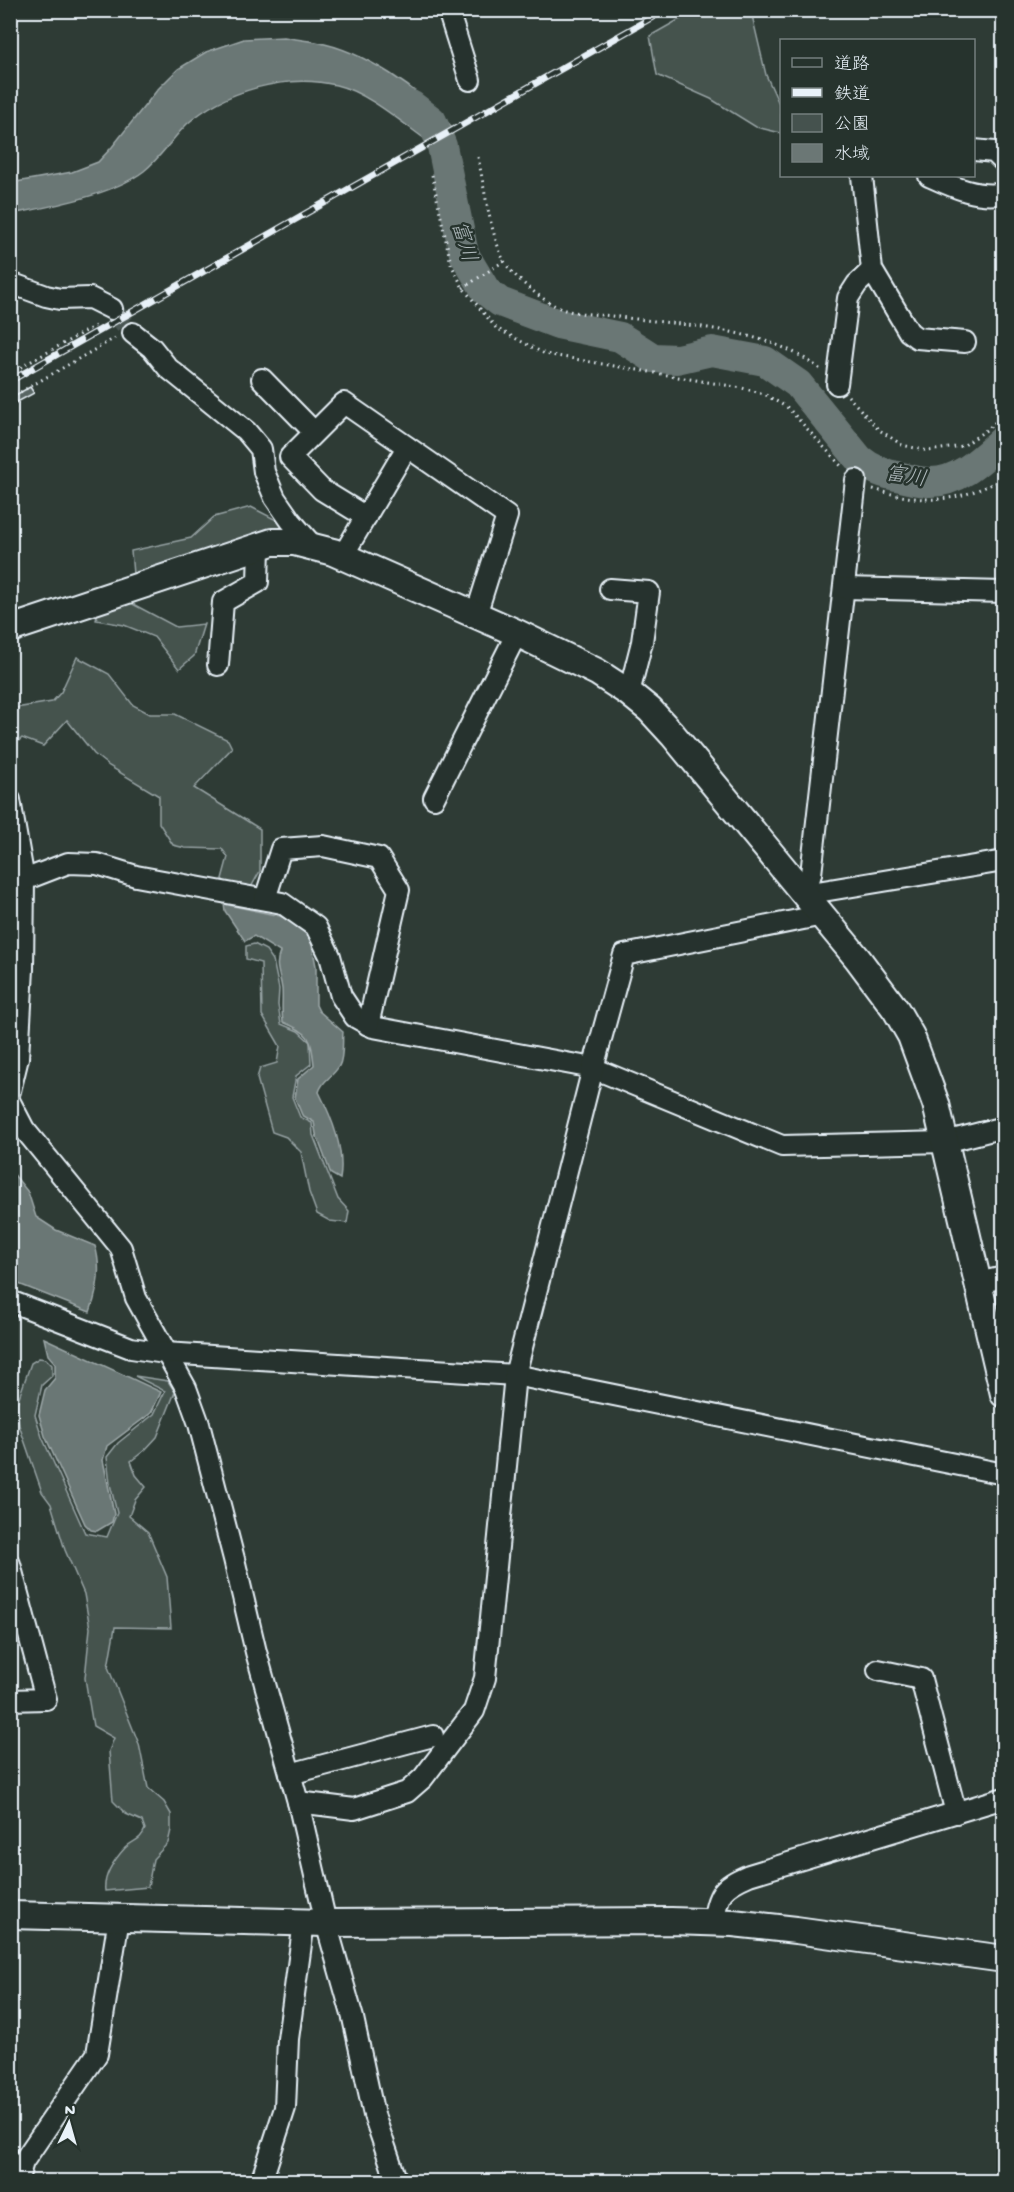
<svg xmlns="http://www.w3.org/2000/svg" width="1014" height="2192" viewBox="0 0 1014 2192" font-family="'Gochi Hand','Klee One',sans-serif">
<rect width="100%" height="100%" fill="#2e3b35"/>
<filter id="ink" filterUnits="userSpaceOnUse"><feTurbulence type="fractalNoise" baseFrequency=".0167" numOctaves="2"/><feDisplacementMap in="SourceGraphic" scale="12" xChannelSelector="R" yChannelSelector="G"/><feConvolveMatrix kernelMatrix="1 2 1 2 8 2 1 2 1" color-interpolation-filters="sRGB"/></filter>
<g filter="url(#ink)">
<g fill="#45524e" stroke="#96a2a3" stroke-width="1.5">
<path d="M694,11H751L766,75L781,108V133L756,127L711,99L657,75L650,36Z"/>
<path d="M251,507L288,526L133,574L131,551L191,538L214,517Z"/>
<path d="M129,602L176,627L204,624L194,656L179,669L154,637L124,625L96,620L98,612Z"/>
<path d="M77,657L109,674L133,705L150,714H175L228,740L232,748L194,788L260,829V871L250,889L230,887L222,879L228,857L222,849L185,848L173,845L159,823V796L109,766L94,754L67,720L43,746L22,738L12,747L10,709L52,702L61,692Z"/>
<path d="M254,944L266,950L273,960L279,989L278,1005L281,1024L298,1031L310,1042L311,1064L296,1076L292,1097L300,1117L312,1123L313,1135L338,1199L349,1211L347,1223L330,1221L317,1214L309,1192L301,1152L286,1137L272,1132L257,1078L260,1068L277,1063L280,1046L262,1015L261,963L246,959V946Z"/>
<path d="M39,1358L46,1359L52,1365V1376L42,1385L35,1415L42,1437L85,1533L107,1537L117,1513L110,1484L107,1457L118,1443L154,1414L165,1391L135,1376L168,1381L175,1392L157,1437L145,1450L131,1461L136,1475L146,1487L135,1500L129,1516L148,1532L167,1577L171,1628L115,1627L108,1667L139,1744L148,1788L164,1802L171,1814V1830L168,1843L153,1859L148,1887L105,1891C103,1876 115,1859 125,1848C134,1839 140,1842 145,1829L142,1821L126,1814L113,1801L109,1751L114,1738L93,1726L85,1678L90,1628L84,1594L65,1550L51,1504L42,1492L19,1425L17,1403L31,1363Z"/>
</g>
<g fill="#6b7775" stroke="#9da8a9" stroke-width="1.5">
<path d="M284,37C294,39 305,40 316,42C364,51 420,89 451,126L425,139C400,121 366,92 336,85C287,73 224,91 187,124C172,139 160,158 144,171C113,195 49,207 11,214V183L72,172L98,162L112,147L158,89L178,69L206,52L244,39Z"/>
<path d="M224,904L280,916L297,924L311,940L316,966V1005L319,1011L343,1032C342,1042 344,1058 339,1066C333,1077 322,1080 319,1092C332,1118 345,1150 340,1179L331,1174L316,1134L314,1122L302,1115L295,1098L298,1079L314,1065C311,1037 310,1033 283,1022C281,1009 283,1000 282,989C280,973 274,967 280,952L254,936L245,941L225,911Z"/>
<path d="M10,1162L11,1171L28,1192L36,1217L56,1230L95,1246C102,1268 98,1290 90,1312L11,1281Z"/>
<path d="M44,1338L161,1392L151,1413L107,1446L103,1460L114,1514L112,1522L97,1531L91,1530L85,1524L45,1436L39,1415L45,1390L55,1378V1363L48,1355Z"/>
</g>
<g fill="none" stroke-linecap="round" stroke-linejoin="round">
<path stroke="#6b7775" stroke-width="30" d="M411,105L432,121L442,146L464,254L486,291L500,302L558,324L620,337L653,358L677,359L712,351L765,361L798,384L859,459C872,470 885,474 901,477C910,479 920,482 929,482C959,483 983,458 1004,439"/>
</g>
<path fill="#596563" stroke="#e8f1f8" stroke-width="1.5" d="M30,387L34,393L10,406V398Z"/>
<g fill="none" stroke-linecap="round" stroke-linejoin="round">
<path stroke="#4a5652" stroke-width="20" stroke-dasharray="20 10" stroke-linecap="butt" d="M112,309L133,333"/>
<defs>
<g id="minor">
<path d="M448,10L470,80"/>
<path d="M974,150L994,152L1004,162"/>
<path d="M862,176L872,270L909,332L917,338L965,342"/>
<path d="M929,176C951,186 978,199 1004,193"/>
<path d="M10,285H16L46,296L60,299L90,298L112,309"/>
<path d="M133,333L152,348L168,368L246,431L261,449L264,472L275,498L291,521L313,546"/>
<path d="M262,379L314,432"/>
<path d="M837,384L848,298L857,284L872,270"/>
<path d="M856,480L811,874L805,894L1004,861"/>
<path d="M366,517L322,490L290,457L344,403L507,516L476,615"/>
<path d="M342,557L407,447"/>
<path d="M844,588L1004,592"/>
<path d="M610,589L649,592L642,642L629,693"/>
<path d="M218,665L223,602L258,582L259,547"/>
<path d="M434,798L517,633"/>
<path d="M10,800L24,880L23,969L18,1058L10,1091"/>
<path d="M24,880L68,863L97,864L136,876L282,903L316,927L330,956L341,996L355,1017L373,1027L593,1068L782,1146L945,1142L1004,1127"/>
<path d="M265,899L281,849L323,846L379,858L399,890L368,1025"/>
<path d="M10,1102L24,1129L121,1248L136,1298L186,1388L199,1424L234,1559L256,1652L298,1802L326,1923L353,2018L374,2115L397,2182"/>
<path d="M978,1283L1004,1277"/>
<path d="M10,1301L131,1348L165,1353L515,1375L1004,1474"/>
<path d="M10,1564L46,1699L10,1700"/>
<path d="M878,1670L921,1679L956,1813"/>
<path d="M290,1774L433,1736"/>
<path d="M298,1802L354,1809L407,1792L423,1778L474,1711L485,1678L515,1375L593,1068L624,955L823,915"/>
<path d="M713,1923C718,1893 721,1887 749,1875L1004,1798"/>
<path d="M17,2182L23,2162L97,2054L119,1918"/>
<path d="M261,2182L285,2108L288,2039L304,1922"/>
</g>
<g id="tertiary">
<path d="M10,629L272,542H294L333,552L517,633L597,672L629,693L650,710L673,735L858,959L896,1010L911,1036L936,1104L1004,1394"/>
<path d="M10,1915L326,1923L671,1921L733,1923L796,1930L1004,1959"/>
</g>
</defs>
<use href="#minor" stroke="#e8f1f8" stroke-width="24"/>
<use href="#tertiary" stroke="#e8f1f8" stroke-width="30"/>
<g stroke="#e8f1f8" stroke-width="3" stroke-dasharray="1.5 4.5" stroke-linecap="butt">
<path d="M478,157C485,191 489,227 503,259C511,276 544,302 562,309C576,314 596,314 612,316C676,325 772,327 822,371"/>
<path d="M432,175L451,264L463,288L496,328L545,354L742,388L764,394L788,408L843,468"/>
<path d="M463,288L504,261"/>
<path d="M10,373L95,326"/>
<path d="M848,396L878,429L902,445L928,451L963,446L989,428L1004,414"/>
<path d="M10,398L115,338"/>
<path d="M873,489C926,504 954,504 1004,478"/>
</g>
<use href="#minor" stroke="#26332d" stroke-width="20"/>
<use href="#tertiary" stroke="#26332d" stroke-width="26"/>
<defs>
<path id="rail" d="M10,381L665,10"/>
</defs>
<use href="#rail" stroke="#e8f1f8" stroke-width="7"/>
<use href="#rail" stroke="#26332d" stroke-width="4.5" stroke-dasharray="14" stroke-linecap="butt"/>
</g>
</g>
<g text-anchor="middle" stroke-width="5" stroke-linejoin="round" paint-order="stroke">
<g font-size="21" font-style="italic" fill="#b0babd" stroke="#26332d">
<text transform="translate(465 241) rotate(73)" y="7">富川</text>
<text transform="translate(906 475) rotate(9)" y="7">富川</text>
</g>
</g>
<rect width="1014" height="2192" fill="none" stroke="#26332d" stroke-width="36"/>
<rect x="18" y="18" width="978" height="2156" fill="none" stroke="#e8f1f8" stroke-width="2" filter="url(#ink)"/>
<rect x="780" y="39" width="195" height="138" fill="#26332d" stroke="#747f7e" stroke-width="1.5"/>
<rect x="792" y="58" width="30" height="9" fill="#26332d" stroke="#747f7e" stroke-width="1.5"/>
<text x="834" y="69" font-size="18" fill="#e8f1f8">道路</text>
<rect x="792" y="88" width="30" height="9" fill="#e8f1f8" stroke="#747f7e" stroke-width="1.5"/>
<text x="834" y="99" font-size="18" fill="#e8f1f8">鉄道</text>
<rect x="792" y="114" width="30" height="18" fill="#45524e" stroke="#747f7e" stroke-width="1.5"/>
<text x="834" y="129" font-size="18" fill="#e8f1f8">公園</text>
<rect x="792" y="144" width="30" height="18" fill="#6b7775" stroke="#747f7e" stroke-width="1.5"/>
<text x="834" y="159" font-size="18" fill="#e8f1f8">水域</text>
<g transform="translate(69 2123) rotate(5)" stroke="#26332d" stroke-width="4.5" paint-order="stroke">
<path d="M0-4.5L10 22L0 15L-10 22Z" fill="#e8f1f8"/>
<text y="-9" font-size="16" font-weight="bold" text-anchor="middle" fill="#e8f1f8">N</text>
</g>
</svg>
